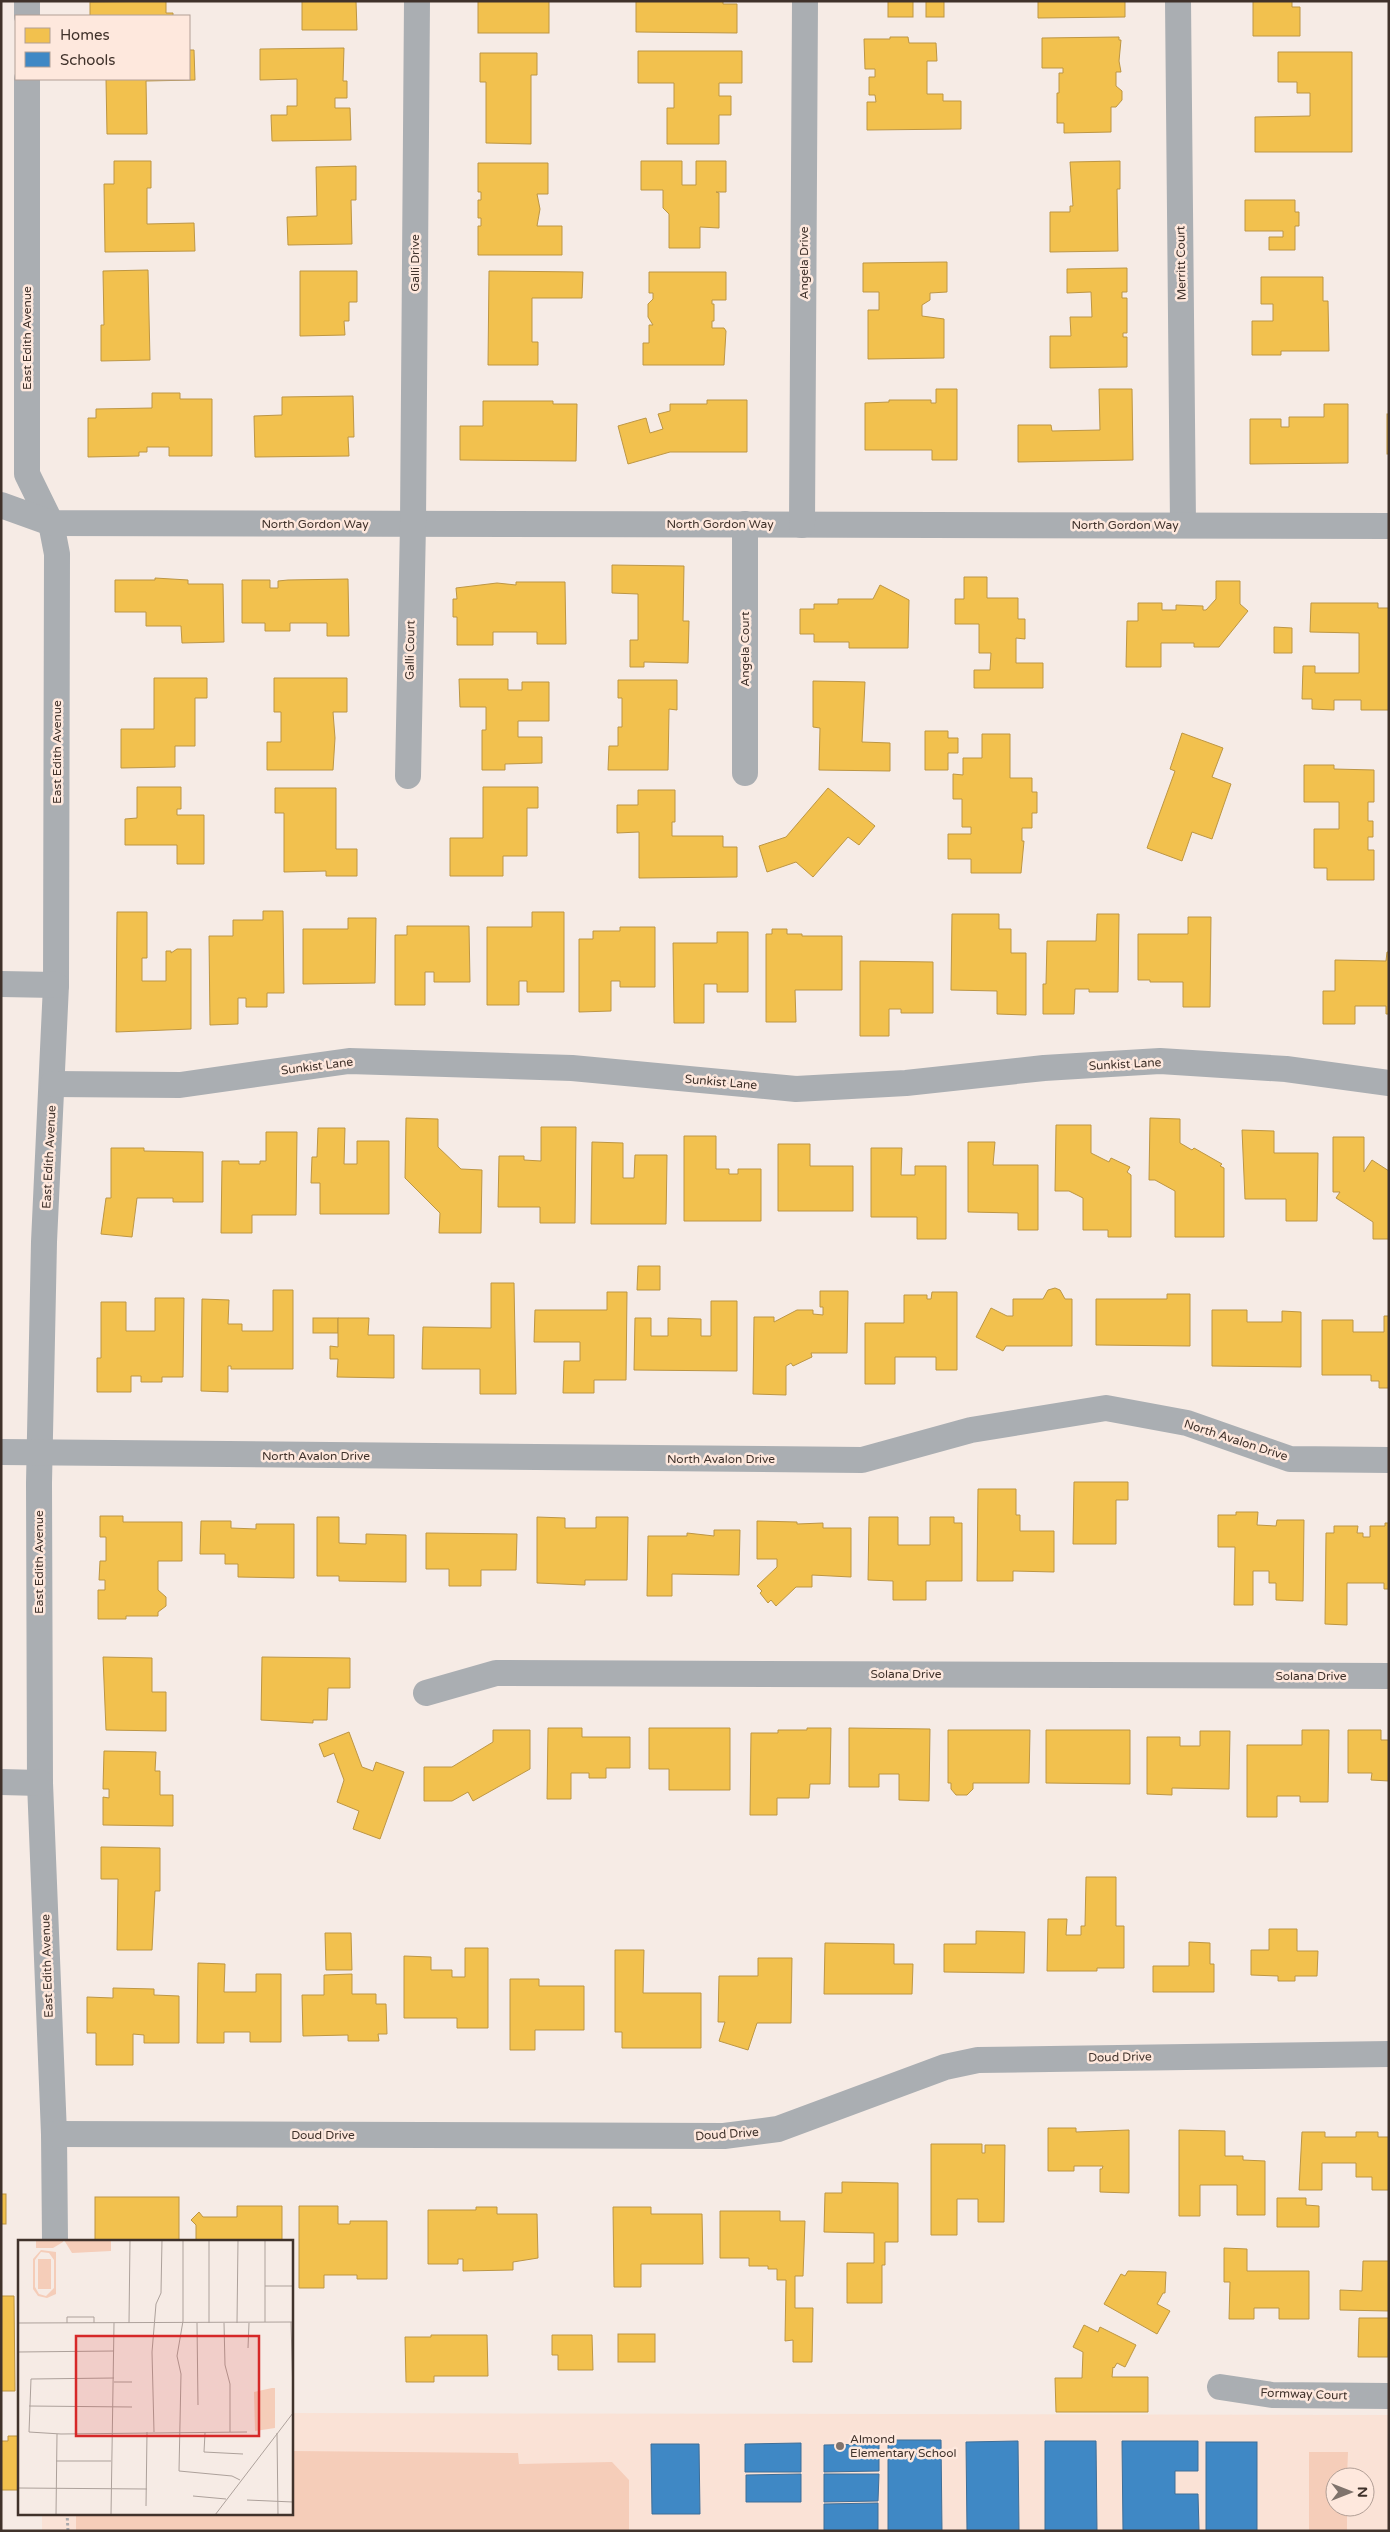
<svg xmlns="http://www.w3.org/2000/svg" width="1390" height="2532" viewBox="0 0 1390 2532" font-family="'Varela Round',sans-serif">
<rect width="100%" height="100%" fill="#f6ebe5"/>
<path fill="#fae2d6" fill-rule="evenodd" d="M291,2413L1389,2415V2531H42V2513H291ZM1335,2477H1365V2507H1335Z"/>
<g fill="#f5cdb9">
<path d="M291,2451L518,2453L519,2464L612,2462L629,2480V2531H76V2513H291Z"/>
<path d="M1309,2452H1348L1347,2477H1335V2507H1347V2531H1309Z"/>
</g>
<g fill="#f2c14e" stroke="#bd9644">
<path d="M166,1V13H173V16H90V2Z"/>
<path d="M302,1H356L357,30H302Z"/>
<rect x="478" y="1" width="71" height="32"/>
<path d="M636,1H723V4H737V33L636,32Z"/>
<rect x="888" y="1" width="25" height="16"/>
<rect x="926" y="1" width="18" height="16"/>
<path d="M1038,1H1125V17L1038,18Z"/>
<path d="M1253,1H1292V7H1300V36H1253Z"/>
<path d="M890,37H908L909,43H936L937,61H927V94H943V101H961V129L867,130V102H876L875,95H869V77H875V69H865L864,39H890Z"/>
<path d="M1119,37V40H1121L1119,61L1121,72H1116V86L1122,91V100L1116,107H1111V132L1064,133V123H1057V93H1059V73H1063V68H1042V38Z"/>
<path d="M344,48L343,81H347V98H335V108H350L351,140L272,141L271,115H287V106H297V79L260,80V49Z"/>
<path d="M189,50H194L195,80L146,81L147,134H107L106,79H189Z"/>
<path d="M638,51H742V83H719V96H731V115H719V144H667V108H674V83H638Z"/>
<path d="M1278,52H1352V152H1255V117L1310,116V93H1297V82H1278Z"/>
<path d="M480,53H537V75H531V144L486,143V82H480Z"/>
<path d="M114,161H151V188H147V224L194,223L195,251L105,252L104,184H114Z"/>
<path d="M641,161H682V185H696V161H726V192H716L719,193V228L700,227V248H669V214L663,208V190H641Z"/>
<path d="M1120,161V189H1117L1118,251L1050,252V212H1070V206H1073L1070,162Z"/>
<path d="M478,163H548V194H537L540,209L537,226H562V255H478V226H481V218H478V200H481V192H478Z"/>
<path d="M356,166V200H351L352,244L288,245L287,217L317,216L316,167Z"/>
<path d="M1245,200H1295V212H1299V226H1295V250H1269V237H1283V231H1245Z"/>
<path d="M947,262V292L930,293V300L922,305V316L944,319V358L868,359V310H879V292H863V263Z"/>
<path d="M1127,268V292H1122V298H1127V333H1123V337H1127V367L1050,368V336H1071L1070,317H1092L1091,292L1067,293V269Z"/>
<path d="M148,270L150,360L101,361V325H104L103,271Z"/>
<path d="M300,271H357V302H349V321H344L345,335L300,336Z"/>
<path d="M489,271L583,272L582,298H532V342H538V365H488Z"/>
<path d="M649,272H726V300H712V304H714V321H712V328H724L726,331L724,365H643V343H649V325H653L648,317V304L653,299V293H649Z"/>
<path d="M1261,277H1323V301H1328L1329,351H1281V355H1252V321H1273V304H1261Z"/>
<path d="M936,389H957V460H932V450H865V403L889,402V400H931V403H936Z"/>
<path d="M1099,389H1132L1133,460L1018,462V425H1051L1052,431L1100,430Z"/>
<path d="M152,393H180V399H212V456H169V447H147V452H139V456L88,457V418H96V409L152,408Z"/>
<path d="M353,396L354,437H348L349,456L255,457L254,416L282,415V397Z"/>
<path d="M707,400H747V452H670L628,464L618,426L646,418L650,433L663,429L658,414L670,411V404H707Z"/>
<path d="M483,401H553V404H577L576,461L460,460V426H483Z"/>
<path d="M1324,404H1348V463L1250,464V419H1281V427H1289V417H1324Z"/>
<rect x="1387" y="414" width="2" height="40"/>
<path d="M612,565L684,566L683,621H689L688,663L644,662V667H630V640H638V594L612,593Z"/>
<path d="M964,577H987V598H1018V619H1025V639L1016,638V663H1043V688H974V670H990L991,653H979V624H955V599H964Z"/>
<path d="M155,578L188,580V584H223L224,642L182,643L181,626H146V612H115V580H155Z"/>
<path d="M348,579L349,636H327V623H290V631H265V623H242V580H270V588H278V581L288,580Z"/>
<path d="M1216,581H1240V604L1248,611L1219,647H1194V643H1161V667H1126L1127,621H1138V603H1162V610H1176V605L1203,606V610H1206L1216,599Z"/>
<path d="M516,582H565L566,644H537V632H493V645H457V617H453V599H457L456,588L497,583L516,585Z"/>
<path d="M880,585L909,600L908,648H849V642H814V634H800V609H814V604H838V599H873Z"/>
<path d="M1311,603H1378V608H1389V710H1361V700H1334V710L1312,709V699H1302L1303,666H1315V673H1359V633L1310,632Z"/>
<path d="M1274,627L1292,628V653H1274Z"/>
<path d="M154,678H207V698H195V746H175V767L121,768V729H154Z"/>
<path d="M274,678H347V712H333L335,738L333,770H267V742H281V712H274Z"/>
<path d="M459,679H508V690H522V682H549V721H518V737H542V763L505,764V770H482V730H486V707H460Z"/>
<path d="M618,680H677V710L669,709L668,770H608L609,746H618V727H622V698H618Z"/>
<path d="M813,681L865,682L862,742L890,743V771L819,770L820,728L813,727Z"/>
<path d="M925,731H948V738H958V753H948V770H925Z"/>
<path d="M1182,733L1223,748L1212,777L1231,784L1212,839L1192,832L1182,861L1147,848L1175,771L1170,769Z"/>
<path d="M982,734H1010V778H1032V792H1037V813H1032V828H1022V841H1024L1021,873H971V859H948V834H971V827H962V799H953V774L963,775V758H982Z"/>
<path d="M1304,765H1334V769L1374,770V802H1368V821H1373V837H1368V850H1374V880H1327V868H1314V829H1339V802H1304Z"/>
<path d="M137,787H181V809H177V815H204V864H177V845H125V819L137,818Z"/>
<path d="M483,787H538V808H527V856H503V876H450V838H483Z"/>
<path d="M275,788H336V849H357V876H326V871L284,872V813H275Z"/>
<path d="M828,788L875,826L859,845L848,837L813,877L796,862L767,872L759,846L786,837Z"/>
<path d="M638,790H675V822H672V836H723V847H737V877L639,878V832L617,833V805H638Z"/>
<path d="M263,911H283L284,993H267V1007H246V998H238V1024L210,1025L209,936H233V920H263Z"/>
<path d="M117,912H147V958H142V981H166V951H171V953L177,949H191V1029L116,1032Z"/>
<path d="M532,912H564V992H527V981H519V1005H487V927H532Z"/>
<path d="M952,914H999V929H1011V953H1026V1015L997,1014V991L951,990Z"/>
<path d="M1097,914H1119L1118,992H1089V989H1075L1074,1014H1043V984H1046L1047,941H1096Z"/>
<path d="M1188,917H1211L1210,1007H1183V982H1150V980H1138V934H1188Z"/>
<path d="M348,918H376L375,983L303,984V929H348Z"/>
<path d="M407,926H469L470,982H434V972H425V1005H395V935H407Z"/>
<path d="M620,927H655V987H620V981H611V1011L579,1012V939H593V931H620Z"/>
<path d="M772,929H787V934H802V936H842V990H795L796,1022H766V934H772Z"/>
<path d="M717,932H748V992H717V984H704V1023H674L673,943H717Z"/>
<path d="M1387,952H1389V1014H1386V1006H1355V1024H1323V991H1335V960L1386,961Z"/>
<path d="M860,961L933,962V1013H901V1009H889V1036H860Z"/>
<path d="M406,1118L438,1119V1147L461,1169L482,1170L481,1233H439L440,1213L405,1178Z"/>
<path d="M1150,1118L1180,1119V1143L1192,1150L1194,1148L1222,1164L1220,1166L1224,1168V1237H1175V1191L1155,1180H1149Z"/>
<path d="M1056,1125H1091V1153L1109,1162L1111,1158L1130,1167L1127,1172L1131,1175V1237H1108V1230H1083V1198L1069,1191H1055Z"/>
<path d="M541,1127H576L575,1223H540V1207H498L499,1156H524V1160L541,1161Z"/>
<path d="M318,1128H345L344,1164H357V1141H389V1214H320V1183H311L312,1157H317Z"/>
<path d="M1242,1130L1274,1131V1153H1318L1317,1221H1286V1199H1245Z"/>
<path d="M266,1132H297L296,1215H252V1233H221L222,1161H239V1164H260V1161H266Z"/>
<path d="M684,1136H716V1169H729V1174H738V1169H761V1221H684Z"/>
<path d="M1333,1137H1364V1172L1372,1160L1389,1171V1239H1373V1222L1336,1198L1340,1192H1333Z"/>
<path d="M592,1142L623,1143V1178H634L635,1155H667L666,1224H591Z"/>
<path d="M968,1142H995L993,1165H1038V1230H1018V1213L968,1212Z"/>
<path d="M778,1144H810V1166H853V1211H778Z"/>
<path d="M111,1148H144V1151L203,1152V1202H173V1198H137L132,1237L101,1234L106,1198H111Z"/>
<path d="M871,1148H902L901,1175H915V1166H946V1239H917V1217H871Z"/>
<path d="M638,1266H660V1290H637Z"/>
<path d="M491,1283H514L516,1394H480V1369H422L423,1327L491,1328Z"/>
<path d="M1055,1288L1060,1290L1065,1299H1072V1346H1006L1003,1351L976,1337L991,1308L1007,1316H1013V1299H1043L1048,1290Z"/>
<path d="M273,1290H293V1369H231V1366H228V1392L201,1391L202,1299L229,1300L228,1324H242V1331H273Z"/>
<path d="M820,1291H848L847,1353H811L812,1357L793,1366L791,1363L786,1366V1395L753,1394L754,1317H774V1322L797,1310H813V1314L823,1315V1307H820Z"/>
<path d="M607,1292H627L626,1380H594V1393H563L564,1361H580V1342H534L535,1310H607Z"/>
<path d="M932,1292H957V1370H936V1357H895V1384H865V1323H904V1295H927V1299H931Z"/>
<path d="M1167,1294H1190V1346L1096,1345V1299H1167Z"/>
<path d="M155,1298H184L183,1377H162V1382H141V1376H131V1392H97V1358H101V1302H126V1331H155Z"/>
<path d="M711,1301H737V1371L634,1370L635,1318H651V1336H668V1318L701,1319V1336H711Z"/>
<path d="M1212,1310H1247V1322H1282V1311L1301,1312V1367L1212,1366Z"/>
<path d="M1384,1316H1389V1388H1379V1381H1371V1375H1322V1320H1353V1332H1384Z"/>
<rect x="313" y="1318" width="25" height="15"/>
<path d="M338,1318H369L368,1335H394V1378L337,1377L338,1359H330V1346L338,1347Z"/>
<path d="M1074,1482H1128V1500H1116V1544H1073Z"/>
<path d="M978,1489H1016V1515H1020V1531H1054V1572L1013,1571V1581H977Z"/>
<path d="M1236,1512H1258L1257,1525L1276,1526L1277,1520H1304L1303,1601L1276,1600V1583H1269V1571H1253V1605H1234L1235,1547H1218V1515H1236Z"/>
<path d="M100,1516H123V1522H182V1561H158V1590L166,1597V1606L158,1612V1616H126V1619H98V1590H105V1580H99L100,1561H106V1537H100Z"/>
<path d="M317,1517H339V1543L366,1544V1534L406,1535V1582L339,1581V1576H317Z"/>
<path d="M537,1517L565,1518V1528H596V1517H628L627,1580H585V1585L537,1583Z"/>
<path d="M869,1517H898V1545H930V1517H954V1523H962V1581H926V1600H893V1581L868,1580Z"/>
<path d="M201,1521H231V1528L256,1529V1524H294V1578L238,1577V1564H225V1554H200Z"/>
<path d="M757,1521L797,1522V1524L823,1523V1528H851V1577L812,1575V1587H796L776,1606L771,1600L768,1603L760,1593L762,1591L757,1586L777,1567V1559H757Z"/>
<path d="M1385,1523H1389V1589H1384V1583H1347V1625L1325,1624L1326,1533H1334V1526H1358L1357,1533H1363V1537H1370V1526H1385Z"/>
<path d="M714,1530H740L739,1575L672,1574V1596H647L648,1536H687V1533L714,1536Z"/>
<path d="M426,1533L517,1534L516,1570H481V1586H449V1569H426Z"/>
<path d="M103,1657L152,1658V1692H166V1731L106,1730Z"/>
<path d="M262,1657L350,1658V1688H328L327,1720H313V1723L261,1720Z"/>
<path d="M548,1728H582V1737H630V1768H606V1778H589V1773H571V1799H547Z"/>
<path d="M649,1728H730V1790H669V1769H649Z"/>
<path d="M807,1728H831L830,1784H810L809,1798H777V1815H750L751,1733H778V1730H807Z"/>
<path d="M849,1728L930,1729L929,1801L899,1800V1774H879V1787H849Z"/>
<path d="M493,1730H530V1769L473,1801L468,1792L452,1801H424V1767H452L493,1742Z"/>
<path d="M948,1730H1030L1029,1783H973V1789L967,1795H956L951,1789V1783H948Z"/>
<path d="M1046,1730H1130V1784L1046,1783Z"/>
<path d="M1302,1730H1329L1328,1802H1300V1796H1277V1817H1247V1745H1302Z"/>
<path d="M1348,1730H1381V1740H1389V1781L1371,1780L1372,1773H1348Z"/>
<path d="M1200,1731H1230L1229,1789L1172,1788V1795L1147,1794V1737H1180V1746H1200Z"/>
<path d="M349,1732L362,1767L373,1771L376,1762L404,1772L380,1839L353,1829L359,1811L337,1802L344,1780L334,1753L324,1757L319,1744Z"/>
<path d="M104,1751L156,1752L155,1771H160V1795H173V1826L103,1825V1797L109,1798V1789H103Z"/>
<path d="M101,1847L160,1848V1891H155L152,1950H117L118,1879H101Z"/>
<path d="M1086,1877H1116V1926H1124V1968H1097V1971H1047L1048,1919H1067L1066,1935H1081V1926H1085Z"/>
<path d="M1269,1929H1297V1951H1318L1317,1976H1295V1981H1278V1976L1251,1975V1950H1269Z"/>
<path d="M976,1931L1025,1932L1024,1973L944,1972V1944H976Z"/>
<path d="M325,1933H351L352,1970H326Z"/>
<path d="M1189,1942L1210,1943V1964H1214V1992H1153V1966H1189Z"/>
<path d="M825,1943L894,1944V1964H913L912,1994H824Z"/>
<path d="M465,1948H488V2028H457V2018H404V1956L431,1957V1970H452V1977H465Z"/>
<path d="M615,1950H644L643,1993H701V2048H622V2032H615Z"/>
<path d="M758,1958H792L791,2023H757L748,2050L719,2041L725,2022H718L719,1976H758Z"/>
<path d="M198,1963L225,1964L224,1992H256V1974H281V2042H250V2032H224V2043H197Z"/>
<path d="M352,1974V1994H376V2004H386L387,2034H378L379,2041H348V2035L303,2036L302,1995H324V1975Z"/>
<path d="M510,1979H539V1986H584V2030H535V2050H510Z"/>
<path d="M113,1988L154,1989V1995L179,1996V2043H144V2035L133,2034V2065H96V2033H87V1997L113,1998Z"/>
<path d="M1048,2128H1076V2132L1129,2130V2193L1100,2192V2169H1102L1103,2166H1074V2171H1048Z"/>
<path d="M1179,2130L1225,2131V2156H1243V2160L1265,2161V2215H1237V2185H1200V2216H1179Z"/>
<path d="M1302,2132H1325V2137H1356V2132H1378V2137H1389V2190H1372V2177H1356V2163H1322V2190H1299Z"/>
<path d="M931,2144H982V2153H985V2145H1005L1004,2222H978V2199H957V2235H931Z"/>
<path d="M842,2182L898,2183V2242H885V2265H882V2303H847V2263H874V2233L824,2232L825,2193H842Z"/>
<rect x="1" y="2194" width="5" height="30"/>
<rect x="95" y="2197" width="84" height="44"/>
<path d="M1277,2198H1306V2205L1319,2206V2227H1277Z"/>
<path d="M237,2206H282V2241H196V2225L191,2220L199,2212L203,2217H237Z"/>
<path d="M299,2206H338V2224H350V2221H387V2279H357V2275H324V2288H299Z"/>
<path d="M476,2207H497V2214H537L538,2258L513,2262V2270L463,2271V2259H458V2264H428V2210H476Z"/>
<path d="M613,2207H651V2214H702L703,2264H641V2287H614Z"/>
<path d="M720,2211H780V2221H805L803,2276H795V2308H813L812,2362H793V2340L785,2341L786,2280H777V2269H768V2266H749V2258H720Z"/>
<path d="M1224,2248L1247,2249V2271H1309V2319H1279V2308H1254V2319H1229L1230,2282H1224Z"/>
<path d="M1363,2261H1389V2311L1340,2310V2290L1362,2291Z"/>
<path d="M1128,2271L1166,2272L1165,2293H1163L1157,2304L1170,2311L1157,2334L1104,2304L1121,2274L1125,2276Z"/>
<path d="M1,2296H14L15,2391H1Z"/>
<path d="M1359,2318H1389L1388,2357H1358Z"/>
<path d="M1084,2325L1098,2332L1100,2327L1136,2345L1125,2367L1117,2363L1114,2368L1113,2367L1112,2377H1148V2412H1056L1055,2378H1082L1083,2352L1073,2347Z"/>
<rect x="618" y="2334" width="37" height="28"/>
<path d="M431,2335H487L488,2376H434V2382H406L405,2337H431Z"/>
<path d="M552,2335H592L593,2370H558V2355H552Z"/>
<path d="M8,2436H19V2490H1V2441H8Z"/>
</g>
<g fill="#3f88c5" stroke="#3f6e97">
<path d="M888,2440H941L942,2531H888Z"/>
<path d="M1018,2441L1019,2531H967L966,2442Z"/>
<path d="M1045,2441H1096L1097,2531H1045Z"/>
<path d="M1122,2441H1198V2471H1175V2494H1198L1199,2530L1123,2531Z"/>
<rect x="1206" y="2442" width="51" height="89"/>
<path d="M801,2443V2472H745V2444Z"/>
<path d="M651,2444H699L700,2514H652Z"/>
<path d="M879,2444V2471L824,2472V2445Z"/>
<path d="M801,2474V2502H746V2475Z"/>
<path d="M824,2474H879L878,2501L824,2502Z"/>
<path d="M878,2503V2530L824,2531V2504Z"/>
</g>
<g fill="none" stroke-linecap="round" stroke-linejoin="round">
<path stroke="#abaaac" stroke-width="3" stroke-dasharray="2.5 2.5" stroke-linecap="butt" d="M67,2513L68,2531"/>
<g stroke="#aaaeb2" stroke-width="26">
<path d="M27,1V16"/>
<path d="M1178,1L1183,525"/>
<path d="M27,79V474L51,523L57,554L56,985L44,1242L39,1483L40,1783L54,2134L55,2241"/>
<path d="M1,505L51,523L1389,526"/>
<path d="M745,524V773"/>
<path d="M802,525L805,1"/>
<path d="M408,776L413,524L417,1"/>
<path d="M1,984L56,985"/>
<path d="M53,1084L180,1085L349,1061L572,1068L796,1089L906,1083L1044,1068L1160,1061L1286,1069L1389,1083"/>
<path d="M1,1452L862,1460L971,1430L1106,1408L1187,1423L1290,1459L1389,1460"/>
<path d="M426,1693L496,1673L1389,1676"/>
<path d="M1,1782L40,1783"/>
<path d="M54,2134L724,2136L778,2129L945,2067L978,2060L1389,2054"/>
<path d="M1220,2387L1272,2395L1389,2396"/>
</g>
</g>
<circle fill="#80736c" stroke="#fee8dd" stroke-width="2" cx="840" cy="2446" r="5"/>
<g text-anchor="middle" stroke-width="5" stroke-linejoin="round" paint-order="stroke">
<g font-size="12" fill="#40322b" stroke="#fee8dd">
<text transform="translate(415 263) rotate(-90)" y="4">Galli Drive</text>
<text transform="translate(804 263) rotate(-90)" y="4">Angela Drive</text>
<text transform="translate(1181 263) rotate(-91)" y="4">Merritt Court</text>
<text transform="translate(27 338) rotate(-90)" y="4">East Edith Avenue</text>
<text x="315" y="528">North Gordon Way</text>
<text x="720" y="528">North Gordon Way</text>
<text x="1125" y="529">North Gordon Way</text>
<text transform="translate(745 649) rotate(-90)" y="4">Angela Court</text>
<text transform="translate(410 650) rotate(-89)" y="4">Galli Court</text>
<text transform="translate(57 752) rotate(-90)" y="4">East Edith Avenue</text>
<text transform="translate(1125 1064) rotate(-3)" y="4">Sunkist Lane</text>
<text transform="translate(317 1066) rotate(-7)" y="4">Sunkist Lane</text>
<text transform="translate(721 1082) rotate(5)" y="4">Sunkist Lane</text>
<text transform="translate(49 1157) rotate(-87)" y="4">East Edith Avenue</text>
<text transform="translate(1236 1440) rotate(18)" y="4">North Avalon Drive</text>
<text x="316" y="1460">North Avalon Drive</text>
<text x="721" y="1463">North Avalon Drive</text>
<text transform="translate(39 1562) rotate(-90)" y="4">East Edith Avenue</text>
<text x="906" y="1678">Solana Drive</text>
<text x="1311" y="1680">Solana Drive</text>
<text transform="translate(47 1966) rotate(-92)" y="4">East Edith Avenue</text>
<text transform="translate(1120 2057) rotate(-1)" y="4">Doud Drive</text>
<text transform="translate(727 2134) rotate(-4)" y="4">Doud Drive</text>
<text x="323" y="2139">Doud Drive</text>
<text transform="translate(1304 2394) rotate(2)" y="4">Formway Court</text>
</g>
<g font-size="12" fill="#40322b" stroke="#fee8dd" text-anchor="start">
<text x="850" y="2443">Almond<tspan x="850" dy="14">Elementary School</tspan></text>
</g>
</g>
<g transform="translate(18 2240)">
<rect width="275" height="275" fill="#f6ebe5"/>
<path d="M18,0H45V2L35,8H18ZM46,0H93V11L54,13ZM23,10L38,12V54L29,58L20,56L15,49V19ZM23,12L31,13L36,20V48L28,56L21,54L17,47V20ZM20,19H33V49H20ZM254,148H257V188L237,191L236,152Z" fill="#f5cdb9" fill-rule="evenodd"/>
<path fill="none" stroke="#ada19b" stroke-width="1" d="M165,0V81L159,116L163,134L161,231L214,236L222,240M247,46H275M247,82V0M273,82L275,156M0,83L275,82M49,83V77H76V83M111,83L112,0M179,83L180,165M191,83V0M206,83L207,125L212,144V192M219,83L220,0M230,108L231,83M0,112L96,111M96,138L13,139L11,192L43,194L229,192M96,142H114M11,166L114,167M136,192L134,112L138,64L143,53L144,0M187,193L186,212L225,214M259,193L260,275M38,221H93M0,248L129,249M175,256L208,259M229,260L275,262M128,266L129,192M38,275L39,194M93,275L96,83M197,275L275,173"/>
<path fill="#d62828" fill-opacity="0.15" stroke="#d62828" stroke-width="2.5" d="M58,96H241V196H58Z"/>
<rect width="275" height="275" fill="none" stroke="#40322b" stroke-width="2.5"/>
</g>
<rect width="1390" height="2532" fill="none" stroke="#40322b" stroke-width="5"/>
<rect x="15" y="15" width="175" height="65" fill="#fee8dd" stroke="#b29f96"/>
<rect x="25" y="28" width="25" height="15" fill="#f2c14e" stroke="#b29f96"/>
<text x="60" y="40" font-size="15" fill="#40322b">Homes</text>
<rect x="25" y="52" width="25" height="15" fill="#3f88c5" stroke="#b29f96"/>
<text x="60" y="65" font-size="15" fill="#40322b">Schools</text>
<g transform="translate(1350 2492) rotate(90)"><circle r="24" fill="#fee8dd" stroke="#b29f96"/>
<path d="M0-4L9 19L0 12L-9 19Z" fill="#80736c"/>
<text y="-8" font-size="14" font-weight="bold" text-anchor="middle" fill="#40322b">N</text>
</g>
</svg>
